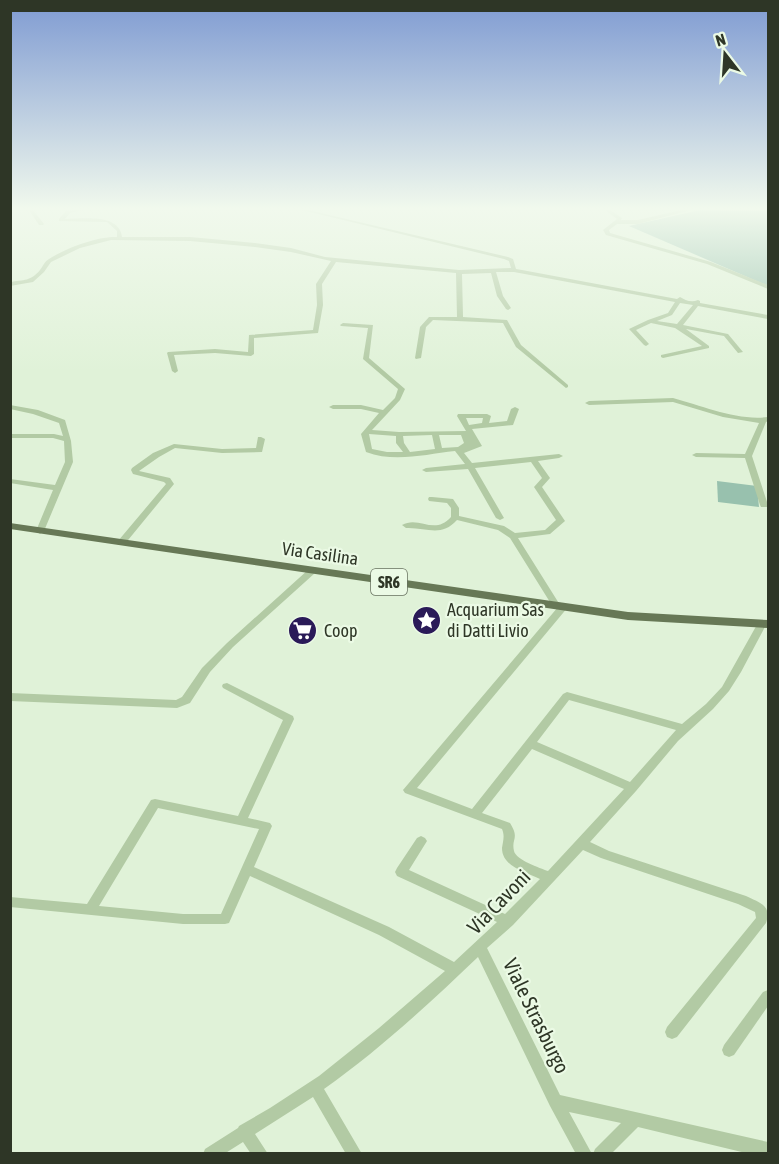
<svg xmlns="http://www.w3.org/2000/svg" width="779" height="1164" viewBox="0 0 779 1164" font-family="'Asap Condensed',sans-serif">
<rect width="100%" height="100%" fill="#e0f2d8"/>
<g fill="#98c1ae">
<path d="M700,210L768,211V286L629,226Z"/>
<path d="M717,481L757,486L759,507L718,502Z"/>
</g>
<g fill="none" stroke-linecap="round" stroke-linejoin="round">
<g fill="#b2caa4" fill-rule="evenodd">
<path d="M29,210H33L44,224L43,225H39Z"/>
<path d="M74,210H82L70,213L65,219C83,219 119,213 122,237H190L255,243L291,248L325,257L459,270L511,268L509,261L504,259L302,210H308L508,257L513,259L516,269L522,270L677,299L680,297C685,300 691,303 698,300L700,301V303L768,315V319L698,306L683,325L728,334L743,352L738,353L724,336L686,329L709,346V348L663,358L661,357V355L702,346L675,328L651,323L636,330L649,344L646,346L644,345L629,329L648,320L668,313L675,302L514,272H496L503,296L511,308L508,310L506,309L497,296L491,273L462,274L463,317L507,320L521,345L568,385V387L566,388L516,347L503,323L433,320L426,327L421,358L416,359L415,358L420,327L429,317H457L456,273L336,262L322,284L323,305L318,333L254,338V354L251,356L215,353L174,355L178,371L175,373L172,371L167,353L168,352L215,349L248,352L249,335L313,330L317,305L316,284L331,261L291,252L255,247L190,241L111,240L80,248L51,262L44,272L33,282L10,286V282C24,280 31,281 40,270C43,266 45,261 49,259C66,248 98,236 117,237V231L107,222L59,221V219L66,211ZM680,303L693,305L677,324L657,321L672,315Z"/>
<path d="M605,210H610L622,218L621,220H638L681,210H687V211L638,224H617L609,230L610,233L711,262L768,285V289L707,264L606,235L603,230L617,219Z"/>
<path d="M343,323L373,325L369,358L405,389L400,400L387,414L372,430L399,432L466,431L457,416L458,414H487L491,416L489,423L507,421L511,409L515,407L519,409L513,425L472,429L482,446L464,453L472,463L559,454L563,456L559,458L538,461L550,478L542,487L565,521L550,534L518,538L560,605H566L568,607L417,788L472,809L563,694L567,692L682,724L706,704L722,687L759,621L762,620L767,623L741,672L729,691L713,709L678,741L636,791L590,842L609,851L746,896C760,903 772,905 766,923L677,1037L672,1039L667,1037L665,1032L667,1027L756,918L755,912L738,904L601,858L583,850L513,925L487,948L560,1095L768,1142V1154H750L638,1127L611,1154H593L595,1149L621,1123L569,1112L592,1154H576L550,1106L478,957C431,1002 378,1051 324,1089L362,1154H346L313,1097L255,1134L268,1154H251L243,1142L224,1154H203L205,1149L238,1128L239,1126L270,1108L319,1076L379,1028L445,971L379,935L250,876L229,923L225,924H183L10,907V897L87,904L151,800L155,799L238,816L283,720L223,688L222,686L223,684L227,683L293,716L294,719L248,818L270,823L272,826L254,867L389,927L454,962L497,922L397,876L395,872L397,868L417,838L421,836L425,838L427,841L409,870L505,914L540,879C526,872 502,867 502,848C503,841 505,836 502,829L405,793L403,790L558,607H553L510,538L498,530L457,520C441,538 426,527 406,528L402,525C419,515 434,536 451,517V508L447,503L429,501L428,499L429,497H432L453,499L459,508V516L504,526L515,533L545,530L556,520L534,487L542,478L531,462L475,468L504,518L500,520L496,518L468,469L426,472L422,470L426,468L465,464L455,451C426,454 395,463 366,452L361,434L379,413L361,409H333L329,407L333,405H361L383,410L395,398L398,389L363,359L368,328L341,326L340,325ZM466,418H483L482,423L469,425ZM369,434L396,436V443L403,452H387L372,449ZM432,435L435,449L410,452L404,443L403,436ZM439,435H461L464,443L458,447L442,448ZM569,700L676,730L630,782L537,742ZM532,749L624,789L548,871C540,868 516,860 514,851C511,838 520,839 510,823L482,813ZM158,808L259,829L221,914H183L99,906Z"/>
<path d="M673,398C703,406 737,421 768,417V421L766,422L752,456L768,505L767,507H761L760,505L745,458L696,457L692,455L696,453L745,454L759,423L723,417L673,402L589,405L585,403L589,401Z"/>
<path d="M10,405L38,410L65,420L71,441L73,462L44,531L40,534L36,531L53,490L10,483V479L55,485L65,462L64,441L53,438H10V434H54L63,436L59,423L33,414L10,409Z"/>
<path d="M258,437H261L265,439L262,452L222,453L175,448L159,457L139,471L170,478L174,484L124,545H118L117,543L118,541L166,484L164,482L133,474L131,470L132,468L153,453L174,444L222,449L256,448Z"/>
<path d="M312,568L316,571L315,573L233,647L210,672L190,703L177,708L10,701V693L176,700L182,697L202,668L227,643L309,569Z"/>
<path d="M768,990V1006L734,1055L729,1057L724,1055L722,1050L724,1045L763,992Z"/>
</g>
<path fill="#677856" fill-rule="evenodd" d="M10,523L628,612L768,620V628L628,620L10,529Z"/>
</g>
<linearGradient id="sky" x2="0" y2="1"><stop stop-color="#7f9bd2"/><stop offset="0.56" stop-color="#f1f9ed"/><stop offset="1" stop-color="#f1f9ed" stop-opacity="0"/></linearGradient>
<rect width="779" height="372" fill="url(#sky)"/>
<defs>
<symbol id="sight-disc" viewBox="-11 -11 22 22"><circle r="9.5" fill="#2a1a58" stroke="#ebfae5"/><path d="M0-6L1.8-2.2L6-1.7L2.9 1.2L3.7 5.4L0 3.3L-3.7 5.4L-2.9 1.2L-6-1.7L-1.8-2.2Z" fill="#fff"/></symbol>
<symbol id="supermarket-disc" viewBox="-11 -11 22 22"><circle r="9.5" fill="#2a1a58" stroke="#ebfae5"/><path d="M-6-5.5h2.5l.6 2H6L4.5 2H-2.5L-4.4-4H-6ZM-1.5 3.2a1.3 1.3 0 1 0 .1 0ZM3 3.2a1.3 1.3 0 1 0 .1 0Z" fill="#fff"/></symbol>
</defs>
<g fill-rule="evenodd">
<use href="#sight-disc" x="410" y="604" width="33" height="33"/>
<use href="#supermarket-disc" x="286" y="614" width="33" height="33"/>
</g>
<g text-anchor="middle" stroke-width="4.5" stroke-linejoin="round" paint-order="stroke">
<rect fill="#ebfae5" stroke="#67715f" stroke-width="1.5" x="371" y="569" width="36" height="26" rx="4.5"/>
<g font-size="16" font-weight="bold" fill="#2e3626">
<text x="389" y="588">SR6</text>
</g>
<g font-size="18" fill="#2e3626" stroke="#ebfae5">
<text transform="translate(320 554) rotate(8)" y="6">Via Casilina</text>
</g>
<g font-size="18" fill="#2e3626" stroke="#ebfae5" text-anchor="start">
<text x="447" y="616">Acquarium Sas<tspan x="447" dy="21">di Datti Livio</tspan></text>
<text x="324" y="637">Coop</text>
</g>
<g font-size="21" fill="#2e3626" stroke="#ebfae5">
<text transform="translate(499 902) rotate(-46)" y="7">Via Cavoni</text>
<text transform="translate(536 1016) rotate(64)" y="7">Viale Strasburgo</text>
</g>
</g>
<rect width="779" height="1164" fill="none" stroke="#2e3626" stroke-width="24"/>
<g transform="translate(725 54) rotate(343)" stroke="#ebfae5" stroke-width="4.5" paint-order="stroke">
<path d="M0-4.5L10 22L0 15L-10 22Z" fill="#2e3626"/>
<text y="-9" font-size="16" font-weight="bold" text-anchor="middle" fill="#2e3626">N</text>
</g>
</svg>
